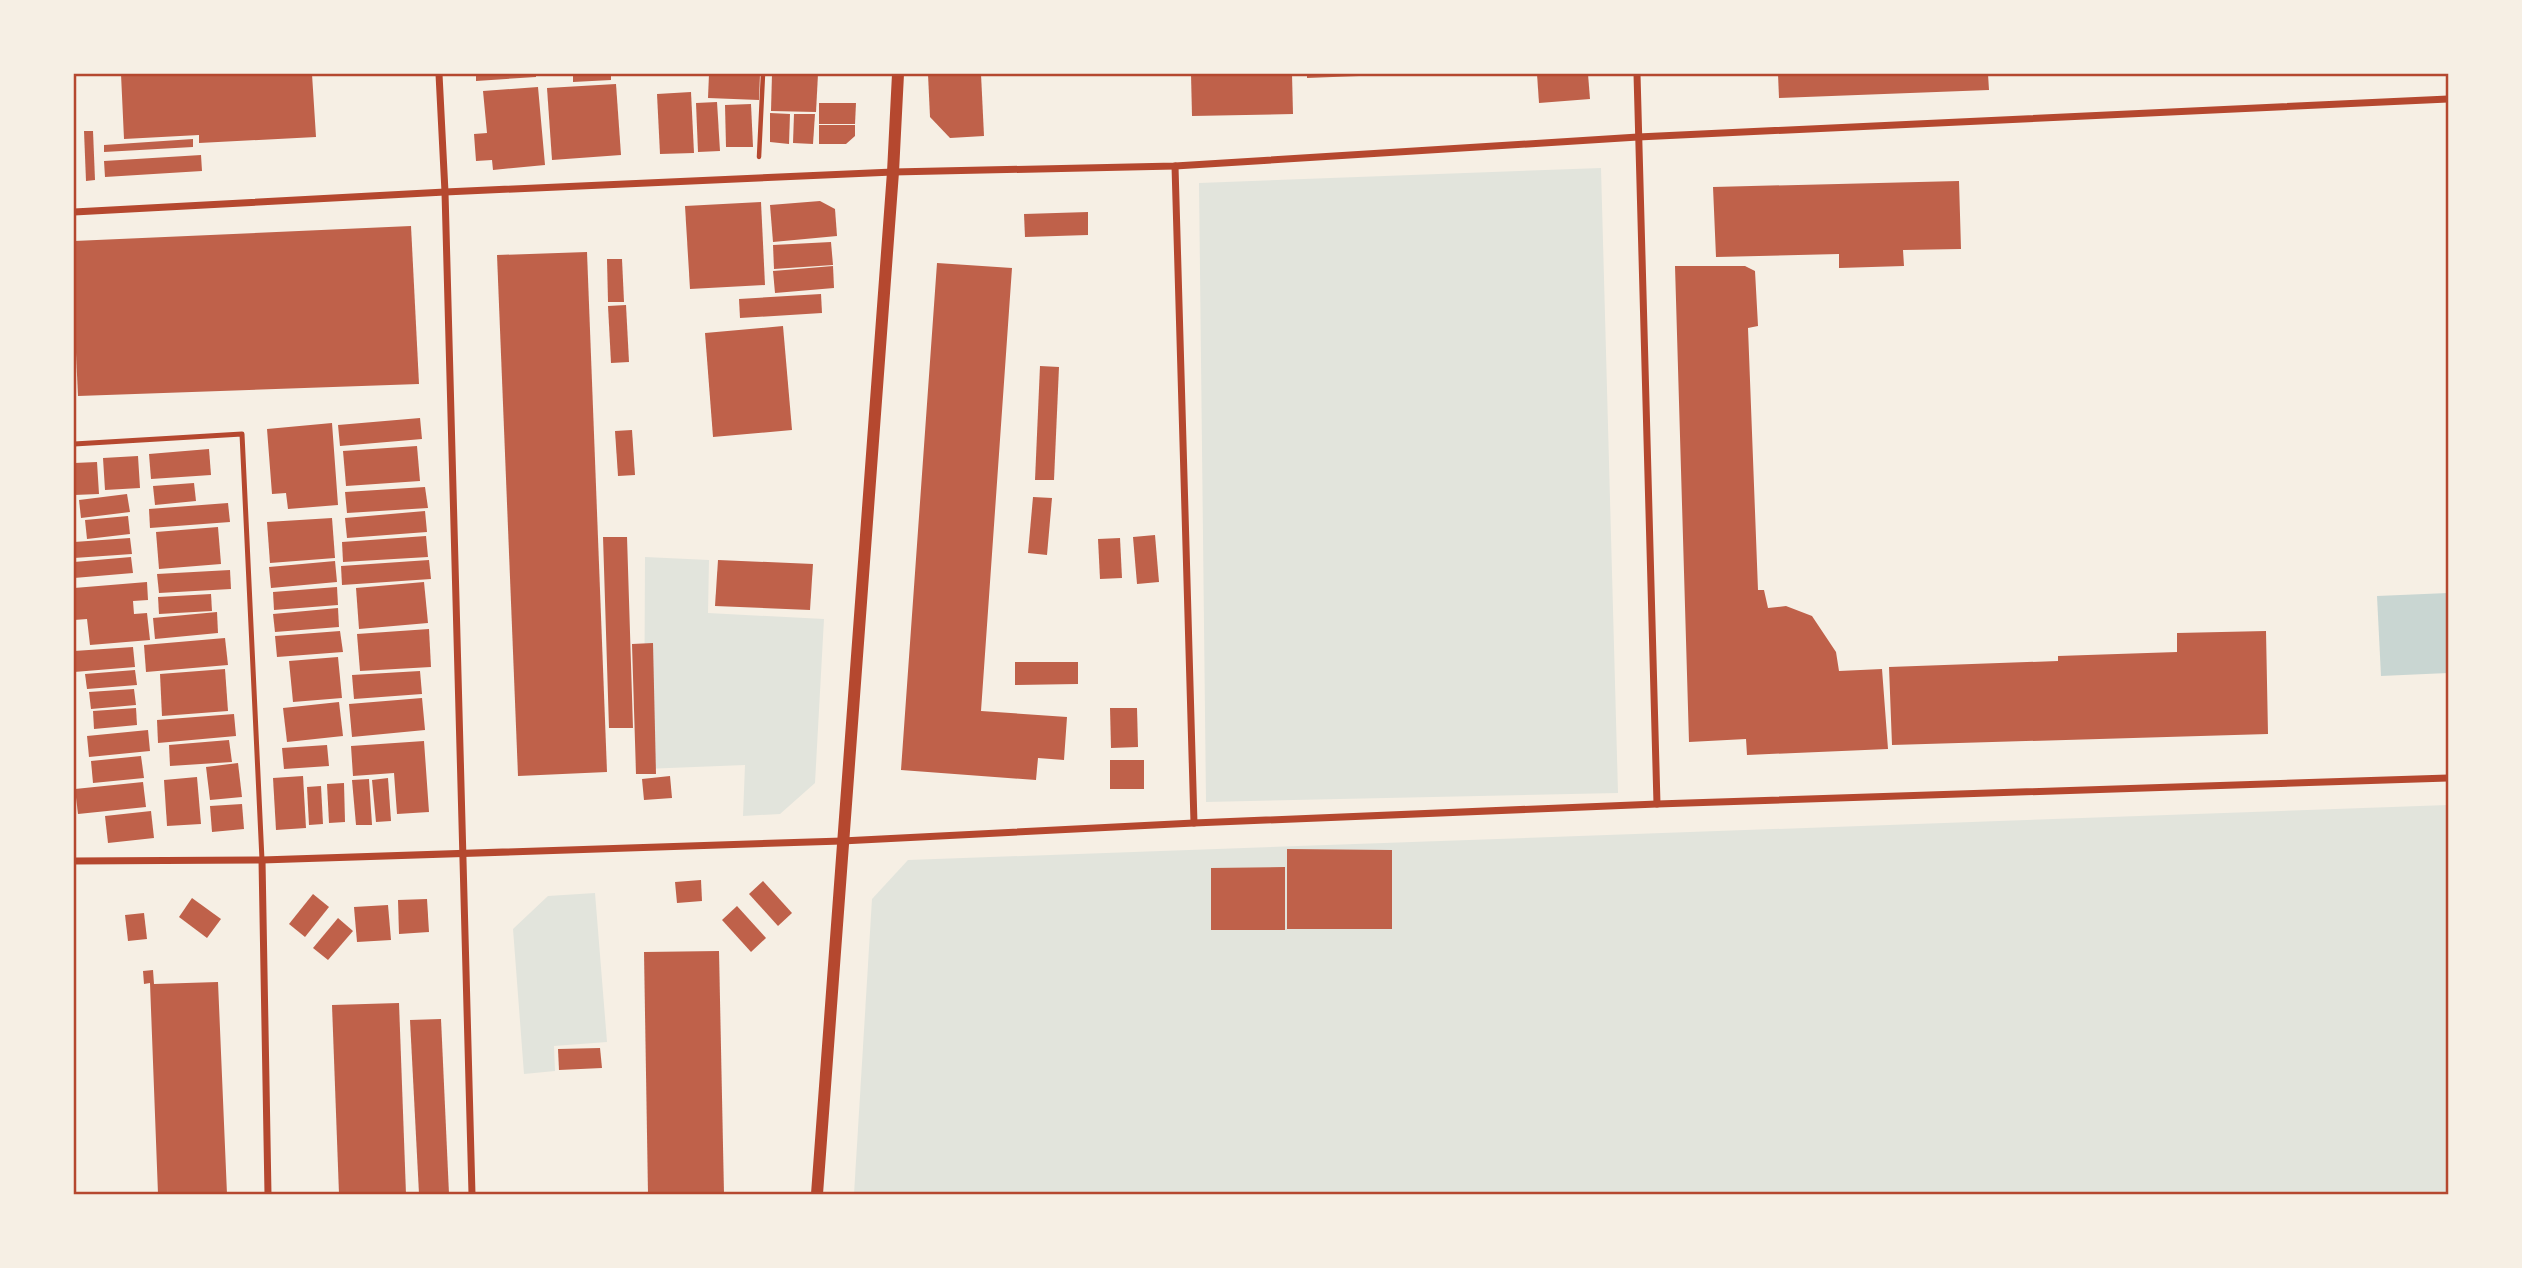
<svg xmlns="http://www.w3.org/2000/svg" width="2522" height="1268" viewBox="0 0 2522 1268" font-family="'Sofia Sans Condensed',sans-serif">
<rect width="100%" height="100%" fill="#f6efe4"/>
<g fill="#e2e4dc">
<path d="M1601,168L1618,793L1206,802L1199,183Z"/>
<path d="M645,557L709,560L708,613L824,619L815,783L780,814L743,816L745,765L644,769Z"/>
<path d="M2448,805V1194H854L872,899L908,860Z"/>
<path d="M595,893L607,1042L554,1046L555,1071L524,1074L513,929L548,896Z"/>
</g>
<path fill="#c9d6d2" d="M2448,593V673L2381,676L2377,596Z"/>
<g fill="#bf614a">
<path d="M121,74H312L316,137L199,143V135L124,139Z"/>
<path d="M476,74H536V77L476,81Z"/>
<path d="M573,74H611V80L573,82Z"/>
<path d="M709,74H760L759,100L708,98Z"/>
<path d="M772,74H818L816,112L771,111Z"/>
<path d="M928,74H981L984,136L950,138L930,117Z"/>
<path d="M1191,74H1292L1293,114L1192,116Z"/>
<path d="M1307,74H1359V76L1307,78Z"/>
<path d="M1537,74H1588L1590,99L1539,103Z"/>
<path d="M1778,74H1988L1989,90L1779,98Z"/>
<path d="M616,84L621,155L552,160L547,88Z"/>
<path d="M538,87L545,165L493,170L492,160L476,161L474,134L487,133L483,91Z"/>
<path d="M691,92L694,153L660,154L657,94Z"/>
<path d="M717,102L720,151L698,152L696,103Z"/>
<path d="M819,103H856L855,124H819Z"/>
<path d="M751,104L753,147H726L725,105Z"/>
<path d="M770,113L790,114L789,144L770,142Z"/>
<path d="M794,114H815L813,144L793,143Z"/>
<path d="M819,125H855V136L846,144H819Z"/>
<path d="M84,131H93L95,180L86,181Z"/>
<path d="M193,139V147L104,152V145Z"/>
<path d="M201,155L202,171L105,177L104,161Z"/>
<path d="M1959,181L1961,249L1903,250L1904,266L1839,268V254L1716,257L1713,187Z"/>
<path d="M820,201L835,209L837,236L773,242L770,205Z"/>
<path d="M761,202L765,285L690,289L685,206Z"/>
<path d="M1088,212V235L1025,237L1024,214Z"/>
<path d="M411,226L419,384L78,396L74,310V241Z"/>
<path d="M831,242L833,265L774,269L773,245Z"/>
<path d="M587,252L607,772L518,776L497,255Z"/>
<path d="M607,259H622L624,302H608Z"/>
<path d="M937,263L1012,268L981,711L1067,717L1064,760L1038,758L1036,780L901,770Z"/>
<path d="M833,266L834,288L775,293L773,271Z"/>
<path d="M1675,266H1745L1755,271L1758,326L1748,328L1758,590H1764L1768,608L1786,606L1812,616L1836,652L1839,671L1882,669L1888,749L1747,755L1746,739L1689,742Z"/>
<path d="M821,294L822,313L740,318L739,299Z"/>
<path d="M626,305L629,362L611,363L608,306Z"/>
<path d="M783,326L792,430L713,437L705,333Z"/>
<path d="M1040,366L1059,367L1054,480H1035Z"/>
<path d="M420,418L422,439L340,446L338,425Z"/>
<path d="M332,423L338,505L288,509L286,493L272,494L267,429Z"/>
<path d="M632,430L635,475L618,476L615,431Z"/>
<path d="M417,446L420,481L346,486L343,451Z"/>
<path d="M209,449L211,475L151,479L149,454Z"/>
<path d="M138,456L140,488L105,490L103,458Z"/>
<path d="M97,462L99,494L74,495V463Z"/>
<path d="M194,483L196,501L155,505L153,486Z"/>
<path d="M425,487L428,508L347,513L345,492Z"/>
<path d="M127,494L130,512L81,518L79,500Z"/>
<path d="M1033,497L1052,498L1047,555L1028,553Z"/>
<path d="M228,503L230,522L150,528L149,509Z"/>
<path d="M425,511L427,532L347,538L345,518Z"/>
<path d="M128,516L130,534L87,539L85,520Z"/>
<path d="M332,518L335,558L270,563L267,522Z"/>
<path d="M218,527L221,564L159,569L156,532Z"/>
<path d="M1155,535L1159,582L1137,584L1133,537Z"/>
<path d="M426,536L428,557L343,562L342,542Z"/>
<path d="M603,537H627L633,728H609Z"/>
<path d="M130,538L132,554L74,558V542Z"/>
<path d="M1120,538L1122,578L1100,579L1098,539Z"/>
<path d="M131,557L133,573L74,578V562Z"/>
<path d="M429,560L431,579L342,585L341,566Z"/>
<path d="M718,560L813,564L810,610L715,606Z"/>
<path d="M335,561L337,582L271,588L269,567Z"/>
<path d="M230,570L231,589L159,593L157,574Z"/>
<path d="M147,582L148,600L133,601L134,614L147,613L150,640L90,645L87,619L74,620V588Z"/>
<path d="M424,582L428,623L359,629L356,588Z"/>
<path d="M337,587L338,605L274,610L273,592Z"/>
<path d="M211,594L212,611L159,614L158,597Z"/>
<path d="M338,608L339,627L275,632L273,614Z"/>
<path d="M217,612L218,633L155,639L153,618Z"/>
<path d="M429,629L431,667L360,671L357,634Z"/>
<path d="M340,631L343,652L277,657L275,636Z"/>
<path d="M2266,631L2268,734L1892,745L1889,667L2058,661V656L2177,652V633Z"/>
<path d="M225,638L228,665L146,672L144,645Z"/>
<path d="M653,643L656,774H636L632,644Z"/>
<path d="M133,647L135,667L74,672V651Z"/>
<path d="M338,657L342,698L293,702L289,661Z"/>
<path d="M1015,662H1078V684L1015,685Z"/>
<path d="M225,669L228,711L162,716L160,674Z"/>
<path d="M135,670L137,685L87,689L85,674Z"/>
<path d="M420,671L422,694L354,699L352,675Z"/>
<path d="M134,689L136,705L91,709L89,692Z"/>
<path d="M422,698L425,730L352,737L349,704Z"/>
<path d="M339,702L343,736L287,742L283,708Z"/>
<path d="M136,708L137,725L94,729L93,711Z"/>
<path d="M1110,708H1137L1138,747L1111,748Z"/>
<path d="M234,714L236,736L158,743L157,720Z"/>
<path d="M148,730L150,751L89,757L87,736Z"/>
<path d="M229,740L232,762L170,766L169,745Z"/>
<path d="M424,741L429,812L397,814L394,773L353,776L351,746Z"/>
<path d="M327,745L329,766L284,769L282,748Z"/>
<path d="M141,756L144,778L93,783L91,761Z"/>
<rect x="1110" y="760" width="34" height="29"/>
<path d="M238,763L242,797L210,800L206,767Z"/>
<path d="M303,776L306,828L276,830L273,778Z"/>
<path d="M670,776L672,798L644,800L642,779Z"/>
<path d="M197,777L201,824L167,826L164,780Z"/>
<path d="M388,778L391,821L376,822L372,780Z"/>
<path d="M369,779L372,825H356L352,780Z"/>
<path d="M143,782L146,807L78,814L75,789Z"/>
<path d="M344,783L345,822L329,823L327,784Z"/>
<path d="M321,786L323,824L309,825L307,787Z"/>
<path d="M242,804L244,829L212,832L210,806Z"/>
<path d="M151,811L154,838L108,843L105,816Z"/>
<path d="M1287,849L1392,850V929H1287Z"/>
<path d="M1285,867V930H1211V868Z"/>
<path d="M701,880L702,901L677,903L675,882Z"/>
<path d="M763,881L792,913L778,926L749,894Z"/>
<path d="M313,894L329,907L305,937L289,924Z"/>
<path d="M192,898L221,919L207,938L179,917Z"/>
<path d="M427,899L429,932L399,934L398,900Z"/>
<path d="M388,905L391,940L357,942L354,907Z"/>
<path d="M737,906L766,938L751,952L722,920Z"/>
<path d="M144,913L147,939L128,941L125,915Z"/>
<path d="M338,918L353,931L328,960L313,948Z"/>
<path d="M719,951L724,1194H648L644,952Z"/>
<path d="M153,970L154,984L218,982L227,1194H158L150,983L144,984L143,971Z"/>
<path d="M399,1003L406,1194H339L332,1005Z"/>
<path d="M441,1019L449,1194H419L410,1020Z"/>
<path d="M600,1048L602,1068L559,1070L558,1049Z"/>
</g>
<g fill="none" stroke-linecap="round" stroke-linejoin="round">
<path stroke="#b5482f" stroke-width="4.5" d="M759,157L763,74"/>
<path stroke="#b5482f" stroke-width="5" d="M74,444L242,434L262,860"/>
<g stroke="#b5482f" stroke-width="7">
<path d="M439,74L445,192L472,1194"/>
<path d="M1637,74L1657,804"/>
<path d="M1175,166L1194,823"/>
<path d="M74,212L445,192L893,172L1175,166L1638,137L2448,99"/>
<path d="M262,860L268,1194"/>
<path d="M74,861L262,860L842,841L1194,823L1657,804L2448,778"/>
</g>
<path stroke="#b5482f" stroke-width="12" d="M817,1194L893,172L898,74"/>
</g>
<rect width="2522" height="1268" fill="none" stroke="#f6efe4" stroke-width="150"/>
<rect x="75" y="75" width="2372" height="1118" fill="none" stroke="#b5482f" stroke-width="2.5"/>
</svg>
